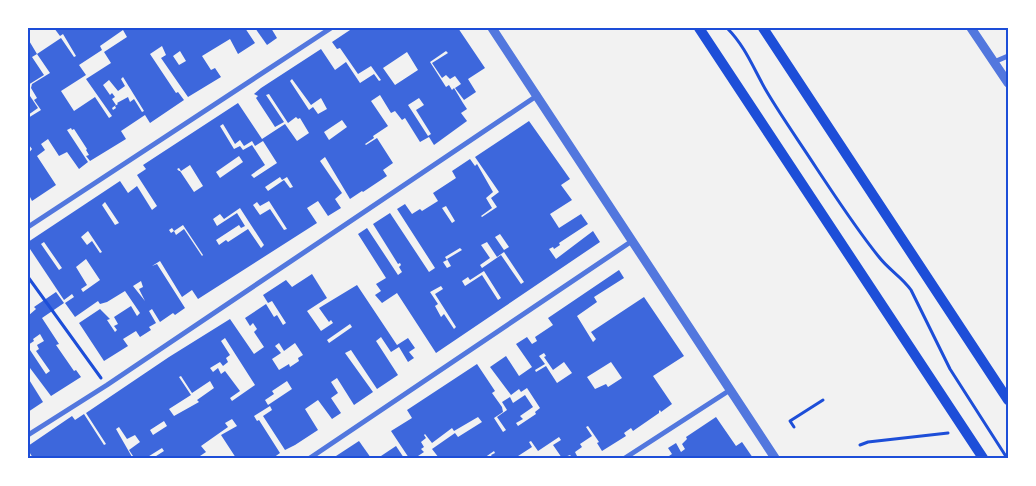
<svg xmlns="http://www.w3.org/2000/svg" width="1036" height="486" viewBox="0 0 1036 486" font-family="'Roboto Condensed',sans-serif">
<rect width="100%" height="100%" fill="#f2f2f2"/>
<g fill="#3d67dc" fill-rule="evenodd">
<path d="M54,28H245L255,43L238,54L230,39L202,56L211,70L215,68L221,77L188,97L161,58L166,55L162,46L150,54L176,93L178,92L184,100L150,123L145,115L121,131L126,139L90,161L86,156L89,155L86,150L87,149L74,129L72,130L71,128L67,130L88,162L79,169L67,152L59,156L48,139L41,144L45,150L37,156L56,185L32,201L28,193V154L32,149L29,145L28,146V118L41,110L34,100L37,98L31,88L32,84L50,73L37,54L32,57L44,75L28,85V39L37,54L61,38L74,57L76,56L63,34L60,36ZM123,30L127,37L104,52L111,63L86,79L112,116L109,118L95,97L74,111L61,91L86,75L79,65L102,50L100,46ZM180,51L186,61L179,65L173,56ZM123,77L144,111L142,112L134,99L130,102L128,97L117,103L118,104L115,106L116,108L113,110L112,108L116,105L112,99L115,97L112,93L110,95L103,85L109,80L118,91L125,86L121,79Z"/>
<path d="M255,28H271L277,38L267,45Z"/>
<path d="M353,28H458L485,68L468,79L476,92L464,100L455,88L461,84L455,76L450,79L446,75L442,78L432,63L448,53L446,51L430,62L446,87L449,85L452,90L454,88L463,103L467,109L461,113L467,121L434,145L429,137L420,142L405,118L402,120L395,111L391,113L380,95L371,101L388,126L373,136L374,138L365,144L366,145L377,138L393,163L383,170L387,176L363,192L362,191L350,199L325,157L320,161L342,193L335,199L341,208L328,216L318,201L307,208L317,223L198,299L192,290L182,297L160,261L152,266L157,264L185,308L175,315L173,313L160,322L152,309L149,311L156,323L149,327L151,330L140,337L136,331L123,339L128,346L104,361L79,323L100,309L110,319L107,320L115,332L117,330L114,326L118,324L114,317L131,306L137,316L140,313L125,291L107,302L100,304L98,301L75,317L65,303L74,297L72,294L64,300L28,246V242L120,181L128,193L137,186L152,210L157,206L137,175L146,169L143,165L238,103L262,139L285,124L297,141L309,133L300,118L298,119L296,117L288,123L269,94L266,95L284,122L275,127L256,98L258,96L254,94L261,88L321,49L335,70L346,62L360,83L374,74L379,81L381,80L371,66L358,74L340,48L337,49L332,42ZM407,52L418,70L395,85L383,68ZM292,79L311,105L321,98L327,109L318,114L313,107L309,110L290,81ZM419,98L424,105L416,110L431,134L428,136L408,105ZM342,120L347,127L329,140L324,132ZM223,124L235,144L240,140L244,146L252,141L255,146L263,141L277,163L254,178L251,175L265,165L252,145L243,150L240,146L234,149L220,126ZM239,156L243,162L220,178L216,172ZM190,165L203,186L194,192L180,171H179L177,169L179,168L181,171ZM280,177L282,180L287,177L293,187L290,188L284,180L268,191L265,187ZM269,201L287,229L284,230L270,209L260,215L253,205L257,202L260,206ZM105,202L119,223L115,225L102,205ZM240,208L264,245L261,248L248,229L228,242L226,240L219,245L216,240L239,225L241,228L245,226L237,213L217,226L213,219L220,214L224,219ZM183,225L203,255L202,256L184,229L176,235L174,231L171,233L169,230L172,228L174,231ZM88,231L102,252L100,253L92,241L87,245L81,237ZM44,242L62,268L59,270L41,244ZM86,259L100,280L83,292L81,289L87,285L76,267ZM141,281L143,287L139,289L145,301L133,286Z"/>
<path d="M28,93L38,108L28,115Z"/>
<path d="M529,121L570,179L561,185L572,200L550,214L559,228L581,214L588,224L559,243L560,245L554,249L553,247L549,249L556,259L593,231L600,242L436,353L397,293L382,303L375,295L381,291L376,284L386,278L358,234L367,228L398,275L402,272L399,267L401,265L400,263L398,264L373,224L390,213L429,272L435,268L397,209L405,204L412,214L420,209L422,211L438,201L433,193L456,178L452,171L470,159L475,166L477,164L493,192L486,198L492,208L481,216L482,217L497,207L491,198L499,192L475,157ZM446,206L455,221L452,223L442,208ZM500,234L509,247L504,250L495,237ZM487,242L497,257L504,252L524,282L521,284L501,255L482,268L480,265L490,258L481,245ZM460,248L462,250L447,259L451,266L447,268L443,262L447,260L445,257ZM484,271L501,298L498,300L482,275L465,286L462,281L468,277L470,280ZM441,286L443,289L435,294L456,327L454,329L444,314L441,317L435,306L438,304L430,292Z"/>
<path d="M619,270L624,278L594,297L597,302L577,316L593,342L596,339L591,332L644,297L684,356L653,376L672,404L661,412L660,410L659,411V413L633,431L631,428L624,433L626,436L602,451L597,443L599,442L588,426L586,427L592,436L580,444L582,447L575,452L577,456L573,458L570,455L562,458L553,445L561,440L559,437L538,451L531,441L529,442L532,447L515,458H493L491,455L495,453L494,451L484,458H439L432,449L455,433L458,437L482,422L478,417L454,431L452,428L432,443L425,434L424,435L426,438L421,442L424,447L421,449L424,452L415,458H409L391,431L412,418L407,410L477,364L495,391L492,393L502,407L503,412L494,418L503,432L506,430L497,417L507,410L502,402L510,397L513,403L525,395L533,407L520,416L523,419L516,423L518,426L536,414L535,412L540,408L527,388L521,392L519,389L511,395L490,367L506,356L519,376L532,367L516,344L527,337L532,344L537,341L535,337L553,325L548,318ZM544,353L546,356L544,357L553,370L564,362L572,373L557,383L546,366L536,372L535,370L545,364L539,356ZM611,362L622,378L608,387L606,384L595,389L587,377Z"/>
<path d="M312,274L327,298L307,311L321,331L333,323L331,320L329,322L319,308L357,285L397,345L408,338L415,348L409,352L414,358L408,362L399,347L391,352L381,337L376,341L398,375L377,389L351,350L345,353L373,392L354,405L337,378L331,382L338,393L331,398L341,413L332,419L318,400L305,409L318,430L295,445L285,450L263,416L272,410L270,406L254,416L257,421L259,420L280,453L273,458H236L221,435L237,426L232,419L225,423L228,427L201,446L206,452L200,456L202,458H153L164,451L162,448L146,458H33L28,450V446L72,416L75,420L84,414L104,445L106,444L86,413L169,357L230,319L254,354L264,347L254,332L257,329L253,323L250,326L245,318L266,304L274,317L277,315L283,325L286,323L272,301L268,303L263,295L286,280L292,287ZM350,324L352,327L329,343L327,340ZM225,338L255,385L232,401L230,398L240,391L225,371L221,374L218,368L213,372L210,368L220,362L223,366L228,362L226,358L230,355L221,341ZM279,343L284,351L295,343L303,355L298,358L299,361L290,367L289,364L279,370L272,359L281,353L275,346ZM181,376L192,393L210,381L214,388L197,400L199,402L174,416L169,409L191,395L179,377ZM287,381L292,389L268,405L265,400L274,394L272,391ZM164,421L167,426L153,435L150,430ZM119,427L127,439L135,435L140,442L129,450L133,456L132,457L116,429Z"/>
<path d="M56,292L64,303L42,318L59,344L56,345L74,371L76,370L81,377L51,396L30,368L28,370V347L46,374L50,371L36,351L39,349L37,345L44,341L40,334L33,339L34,341L28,345V316L36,309L34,307Z"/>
<path d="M28,378L43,402L28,412Z"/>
<path d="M716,417L736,446L742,442L753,458H666L672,454L668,448L676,443L681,452L685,449L682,444L687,439L686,437Z"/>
<path d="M359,441L371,458H333L336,456Z"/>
<path d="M396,446L404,458H378Z"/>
</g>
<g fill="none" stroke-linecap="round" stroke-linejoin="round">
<g stroke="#1d4ed8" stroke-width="3">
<path d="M727,28C746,47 754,70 767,92C783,119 801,144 817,169C837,199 857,230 879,257C889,270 902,277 911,290L950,369L1007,458"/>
<path d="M28,277L101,378"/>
<path d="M794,427L790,421L823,400"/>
<path d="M860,445L868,442L948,433"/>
</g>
<g stroke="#5277de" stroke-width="5">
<path d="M994,62L1008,56"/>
<path d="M28,227L331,28"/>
<path d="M28,435L107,385L538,95"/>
<path d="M310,458L632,241"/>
<path d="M625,458L730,390"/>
</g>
<g stroke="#5277de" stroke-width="9">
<path d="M492,28L775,458"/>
<path d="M971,28L1008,83"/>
</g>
<g stroke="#1d4ed8" stroke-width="10">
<path d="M699,28L983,458"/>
<path d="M763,28L1008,400"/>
</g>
</g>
<rect width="1036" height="486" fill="none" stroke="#ffffff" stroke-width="58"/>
<rect x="29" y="29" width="978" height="428" fill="none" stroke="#1d4ed8" stroke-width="2"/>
</svg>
